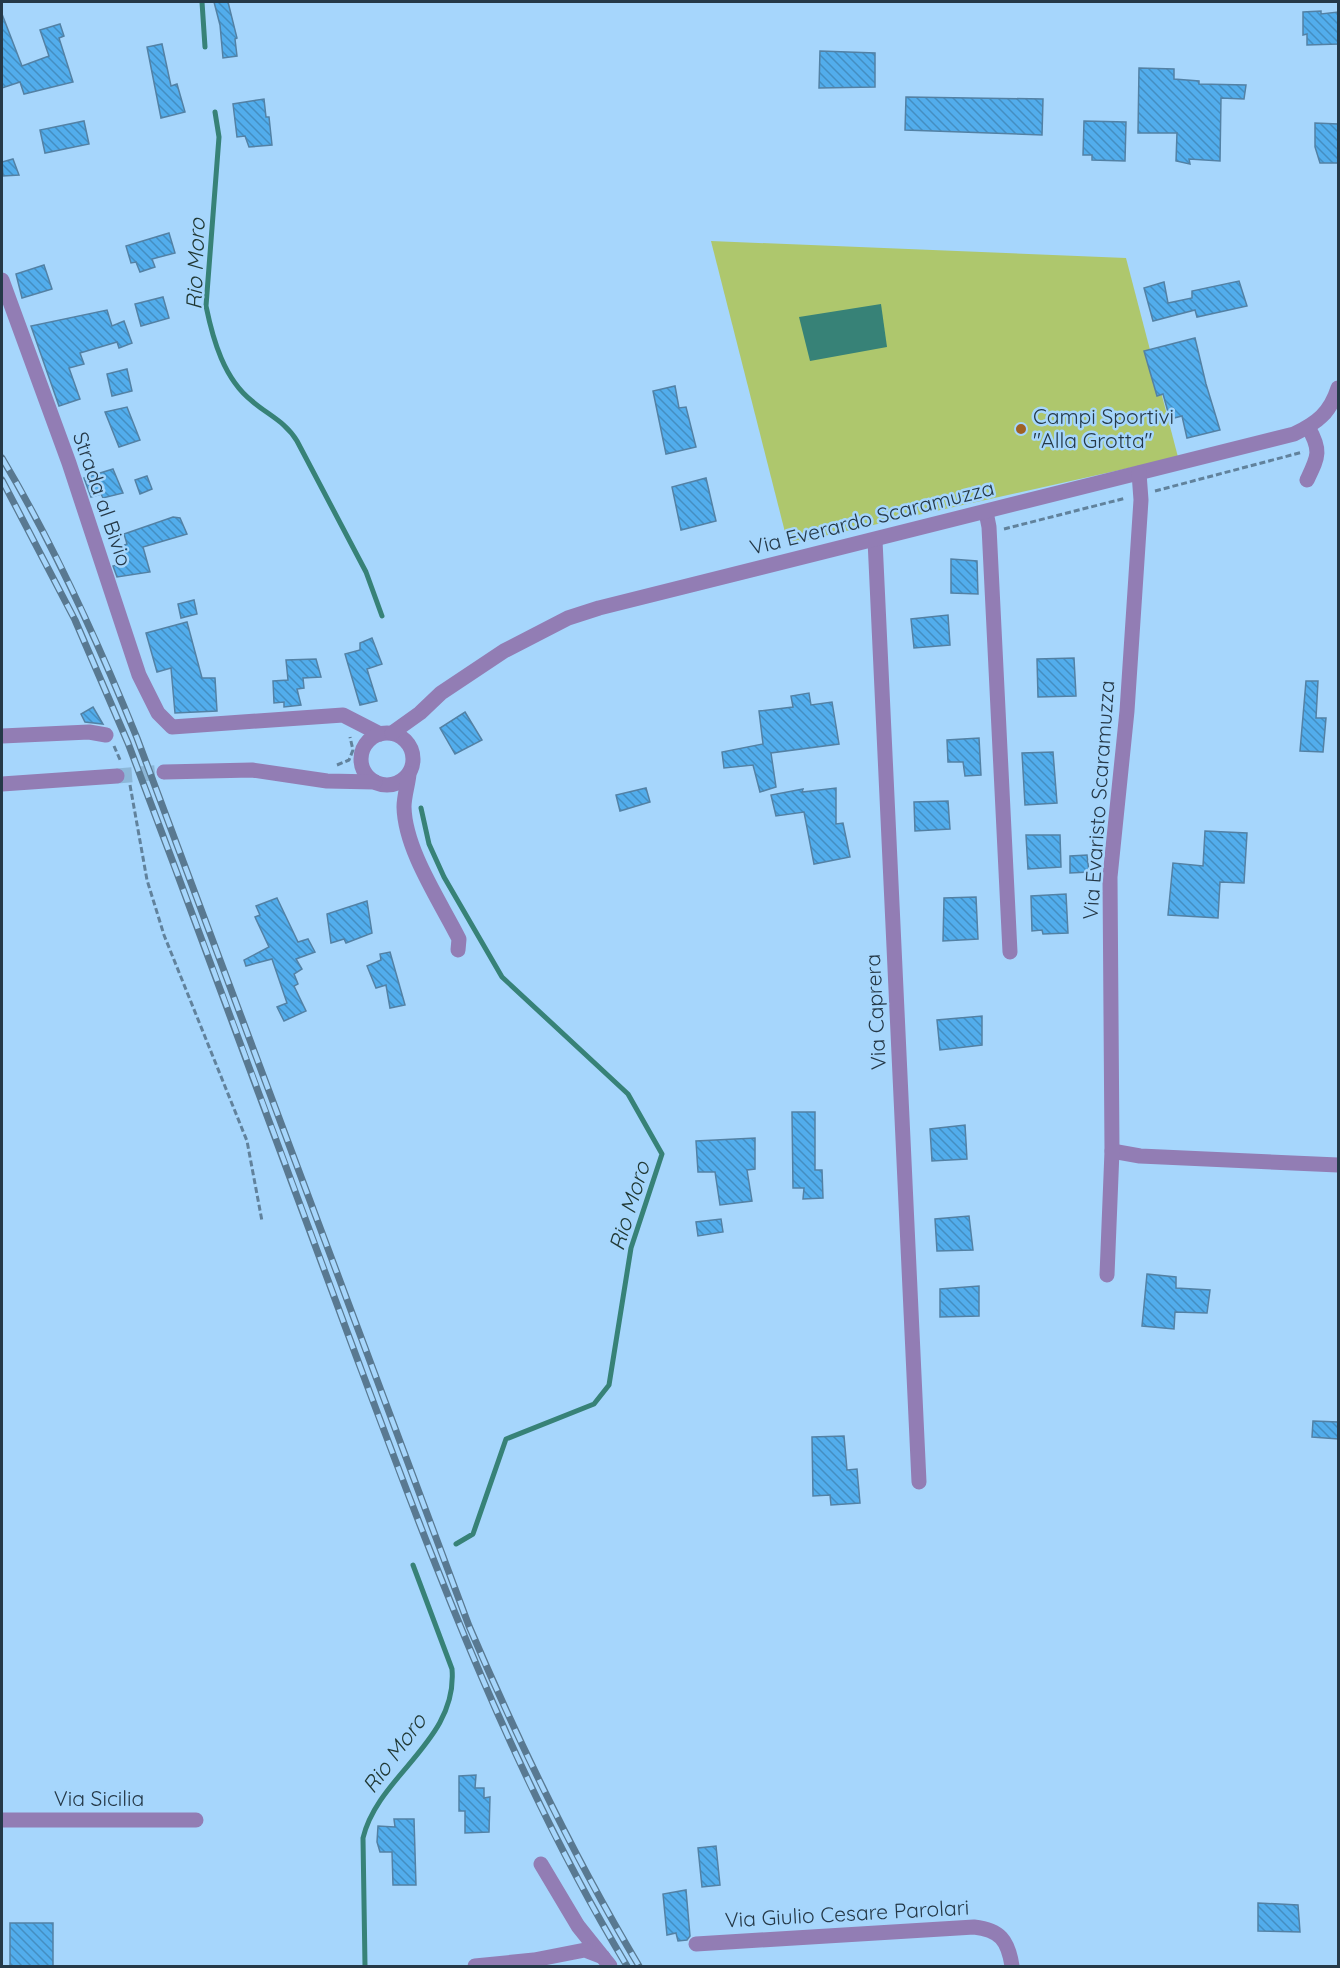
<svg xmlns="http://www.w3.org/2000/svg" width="1340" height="1968" viewBox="0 0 1340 1968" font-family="Quicksand,sans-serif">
<defs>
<pattern id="building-back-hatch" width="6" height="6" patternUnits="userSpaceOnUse" patternTransform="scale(1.5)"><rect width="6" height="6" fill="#52adec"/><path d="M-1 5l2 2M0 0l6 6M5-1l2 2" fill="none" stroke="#448ec1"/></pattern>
</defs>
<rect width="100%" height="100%" fill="#a6d6fc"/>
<path fill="#aec76d" d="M711,241L1126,258L1178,457L788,544Z"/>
<path fill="#378277" d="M881,304L887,347L810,361L799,317Z"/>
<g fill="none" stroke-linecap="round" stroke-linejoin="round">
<g stroke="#378277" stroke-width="5">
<path d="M202,2L205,47"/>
<path d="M215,112L219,137L206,306C213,340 224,379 252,401C268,415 286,422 297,441L366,572L382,616"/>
<path d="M421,808L429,844L444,877L502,977L628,1094L662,1154L631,1248L609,1385L594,1404L506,1439L473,1534L456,1544"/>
<path d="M365,1966L363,1838C378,1775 458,1741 452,1669L413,1565"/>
</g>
</g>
<g fill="url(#building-back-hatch)" stroke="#5381a4" stroke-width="1.5">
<path d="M214,2H228L237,38L235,39L237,56L223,58L220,25Z"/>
<path d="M1321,11V14L1338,12V44L1307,45V34L1303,35V12Z"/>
<path d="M2,14L22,66L49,56L40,30L60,24L64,36L59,38L73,82L24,94L20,82L2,88Z"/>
<path d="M162,44L171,86L177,84L185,112L161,118L147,47Z"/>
<path d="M820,51L875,53V87L819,88Z"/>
<path d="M1139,68L1174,69V79L1199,81V84L1246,85L1244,99L1221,98L1220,161L1189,159L1190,164L1176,161L1177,133H1138Z"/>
<path d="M906,97L1043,99L1042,135L905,130Z"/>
<path d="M264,99L266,117H269L272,145L249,147L245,136L237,137L233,104Z"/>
<path d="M84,121L89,144L45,153L40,130Z"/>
<path d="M1084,121L1126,122L1125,161L1092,160V155H1083Z"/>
<path d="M1315,123L1338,124V163H1320L1315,147Z"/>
<path d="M13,159L19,175L3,176L2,162Z"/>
<path d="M169,233L175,253L152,259L155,267L140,272L136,262L131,263L126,246Z"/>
<path d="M44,265L52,289L22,298L16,274Z"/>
<path d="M1239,281L1247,306L1197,317L1195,310L1153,321L1144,288L1164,282L1168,303L1192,298V291Z"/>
<path d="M163,297L169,318L141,326L135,304Z"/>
<path d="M107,310L112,326L124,321L132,343L119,348L117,342L80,353L84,364L69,368L80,399L59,406L31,326Z"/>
<path d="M1195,338L1206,384L1220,430L1187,438L1182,416L1170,419L1163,394L1157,396L1144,351Z"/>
<path d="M127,369L132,391L112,396L107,374Z"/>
<path d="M675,386L679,408L686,407L696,447L666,454L653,391Z"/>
<path d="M127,407L140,440L119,447L105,412Z"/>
<path d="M113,469L123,493L103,498L101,494L91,497L84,478Z"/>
<path d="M147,476L152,489L140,494L135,480Z"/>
<path d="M706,478L716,521L681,530L672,487Z"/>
<path d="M173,517L180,518L187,534L143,547L150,572L117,577L113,566L126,563L122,546L127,544L124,534Z"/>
<path d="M951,559L977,561L978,594L951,593Z"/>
<path d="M194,600L197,614L181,618L178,604Z"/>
<path d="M948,615L950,645L914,648L911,619Z"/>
<path d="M187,622L202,678H215L217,711L175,713L171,668L157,672L146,633Z"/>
<path d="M372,638L382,664L367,669L377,701L360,705L345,654L360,650V643Z"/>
<path d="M1074,658L1076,696L1038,697L1037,659Z"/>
<path d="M316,659L321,677L303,678L304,688L297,689L301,705L284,707V702L274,703L273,681L288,680L286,660Z"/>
<path d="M1306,681H1318L1316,718H1326L1323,752L1300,751Z"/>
<path d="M809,693L811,705L832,702L839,744L771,753L776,787L760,792L753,765L724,768L722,752L763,744L759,711L793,707L791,696Z"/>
<path d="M93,707L103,724L85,722L81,714Z"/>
<path d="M465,712L482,740L455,754L440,728Z"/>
<path d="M979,738L981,775L965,776L963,762H948L947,740Z"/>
<path d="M1053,752L1057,803L1025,805L1022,753Z"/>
<path d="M646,788L650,802L620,811L616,795Z"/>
<path d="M836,788V824L843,823L850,857L814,864L804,812L776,816L771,795L803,789L802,792Z"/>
<path d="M948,801L950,829L915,831L914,802Z"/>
<path d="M1205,831L1247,833L1244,883L1220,882L1218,918L1168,915L1173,863L1203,866Z"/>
<path d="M1026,835H1060L1061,867L1028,869Z"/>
<path d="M1087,855L1089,872L1070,873V856Z"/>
<path d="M1066,894L1068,933L1043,934L1042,930L1032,931L1031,896Z"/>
<path d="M976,897L978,939L943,941L944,898Z"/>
<path d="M277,898L298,942L308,939L315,952L296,959L302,969L294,974L298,984L294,986L306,1011L284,1021L277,1007L287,1003L272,959L246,966L244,960L269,947L255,917L260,915L256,906Z"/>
<path d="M367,901L372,933L346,943L344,939L331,943L327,914Z"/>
<path d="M390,952L405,1005L390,1008L386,985L376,988L367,966L381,960L380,954Z"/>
<path d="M982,1016V1045L940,1050L937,1020Z"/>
<path d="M792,1112H815V1170H822L823,1198L803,1199L804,1188H793Z"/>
<path d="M965,1125L967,1159L932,1161L930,1129Z"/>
<path d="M755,1138V1169L747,1170L752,1201L720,1205L715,1172H698L696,1141Z"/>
<path d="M969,1216L973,1250L937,1251L935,1219Z"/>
<path d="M721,1219L723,1232L698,1236L696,1222Z"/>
<path d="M1147,1274L1176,1277V1288L1210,1290L1207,1313L1175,1312L1174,1329L1142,1326Z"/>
<path d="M979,1286V1316L940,1317V1289Z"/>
<path d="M1313,1421L1338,1422V1439L1312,1437Z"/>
<path d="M844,1436L847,1470L857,1469L860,1503L831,1505L830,1495L813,1496L812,1437Z"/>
<path d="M476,1775L475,1788H484V1798L490,1797L489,1832L465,1833V1811H459V1776Z"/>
<path d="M394,1819H414L416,1885H393L392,1852H380L377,1842L378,1826L395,1827Z"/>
<path d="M716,1846L720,1885L702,1887L698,1848Z"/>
<path d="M686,1890L690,1936L687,1940L678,1941L676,1933L667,1935L663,1894Z"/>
<path d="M1258,1903L1298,1905L1300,1932L1258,1931Z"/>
<rect x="10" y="1923" width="43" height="43"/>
</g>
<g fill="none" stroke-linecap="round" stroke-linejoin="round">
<path stroke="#8cb7d8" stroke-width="15" stroke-dasharray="15 8" stroke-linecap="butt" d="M117,776L164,772"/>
<g stroke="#61829c" stroke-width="3" stroke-dasharray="6 3" stroke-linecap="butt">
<path d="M1155,491L1303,452"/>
<path d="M1004,529L1126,498"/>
<path d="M114,746L121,762"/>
<path d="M337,765L349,760L353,750L350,737"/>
<path d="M130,785L147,880L164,935L247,1141L262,1221"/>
</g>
<g stroke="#927db4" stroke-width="15">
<path d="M2,280L69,463L139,675L158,713L172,727L343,715L380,734"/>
<path d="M1307,480C1318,457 1322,451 1308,427"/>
<path d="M986,512L989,527L1010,952"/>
<path d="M875,540L919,1482"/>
<circle cx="387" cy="759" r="26"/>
<path d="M392,733L420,713L441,693L504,651L568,618L599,608L1294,434C1317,423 1330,413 1338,388"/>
<path d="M2,736L89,732L106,735"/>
<path d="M164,772L252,770L327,781L375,782"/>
<path d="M409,774C408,785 404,796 404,807C405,850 440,901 459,939L458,950"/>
<path d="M2,784L117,776"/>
<path d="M1112,1151L1140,1156L1338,1165"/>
<path d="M1107,1275L1112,1151L1110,877L1127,711L1141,500L1139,473"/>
<path d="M2,1820H196"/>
<path d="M541,1864L578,1926L610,1966"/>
<path d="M696,1944L974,1927C1000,1930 1008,1940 1012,1966"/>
<path d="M475,1966L534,1960L585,1950L603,1957"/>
</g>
<defs>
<g id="rail">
<path d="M2,458C55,547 98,642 137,738L469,1626C519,1743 574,1857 639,1966"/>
<path d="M2,480L75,620L128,743C205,946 280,1150 355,1353C434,1564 511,1773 627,1966"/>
</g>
</defs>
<use href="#rail" stroke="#597991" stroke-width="7"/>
<use href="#rail" stroke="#a6d6fc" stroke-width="4.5" stroke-dasharray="14" stroke-linecap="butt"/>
</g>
<circle fill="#9f6225" stroke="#a6d6fc" stroke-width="2" cx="1021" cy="429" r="6"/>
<g text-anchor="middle" stroke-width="5" stroke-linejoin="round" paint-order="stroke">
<g font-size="21" fill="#253948" stroke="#a6d6fc" text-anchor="start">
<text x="1033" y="424">Campi Sportivi<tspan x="1033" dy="24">"Alla Grotta"</tspan></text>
</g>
<g font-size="21" fill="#253948" stroke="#a6d6fc">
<text transform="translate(102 499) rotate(71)" y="7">Strada al Bivio</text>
<text transform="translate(872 518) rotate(-14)" y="7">Via Everardo Scaramuzza</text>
<text transform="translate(1099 800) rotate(-86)" y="7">Via Evaristo Scaramuzza</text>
<text transform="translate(876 1012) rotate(-93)" y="7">Via Caprera</text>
<text x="99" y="1806">Via Sicilia</text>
<text transform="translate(847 1914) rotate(-3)" y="7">Via Giulio Cesare Parolari</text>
</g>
<g font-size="22" font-style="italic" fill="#213935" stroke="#a6d6fc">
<text transform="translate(195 264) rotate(-88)" y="8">Rio Moro</text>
<text transform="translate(629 1206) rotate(-73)" y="8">Rio Moro</text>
<text transform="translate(394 1753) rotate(-54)" y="8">Rio Moro</text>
</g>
</g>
<rect width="1340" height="1968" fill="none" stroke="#253948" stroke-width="6"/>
</svg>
